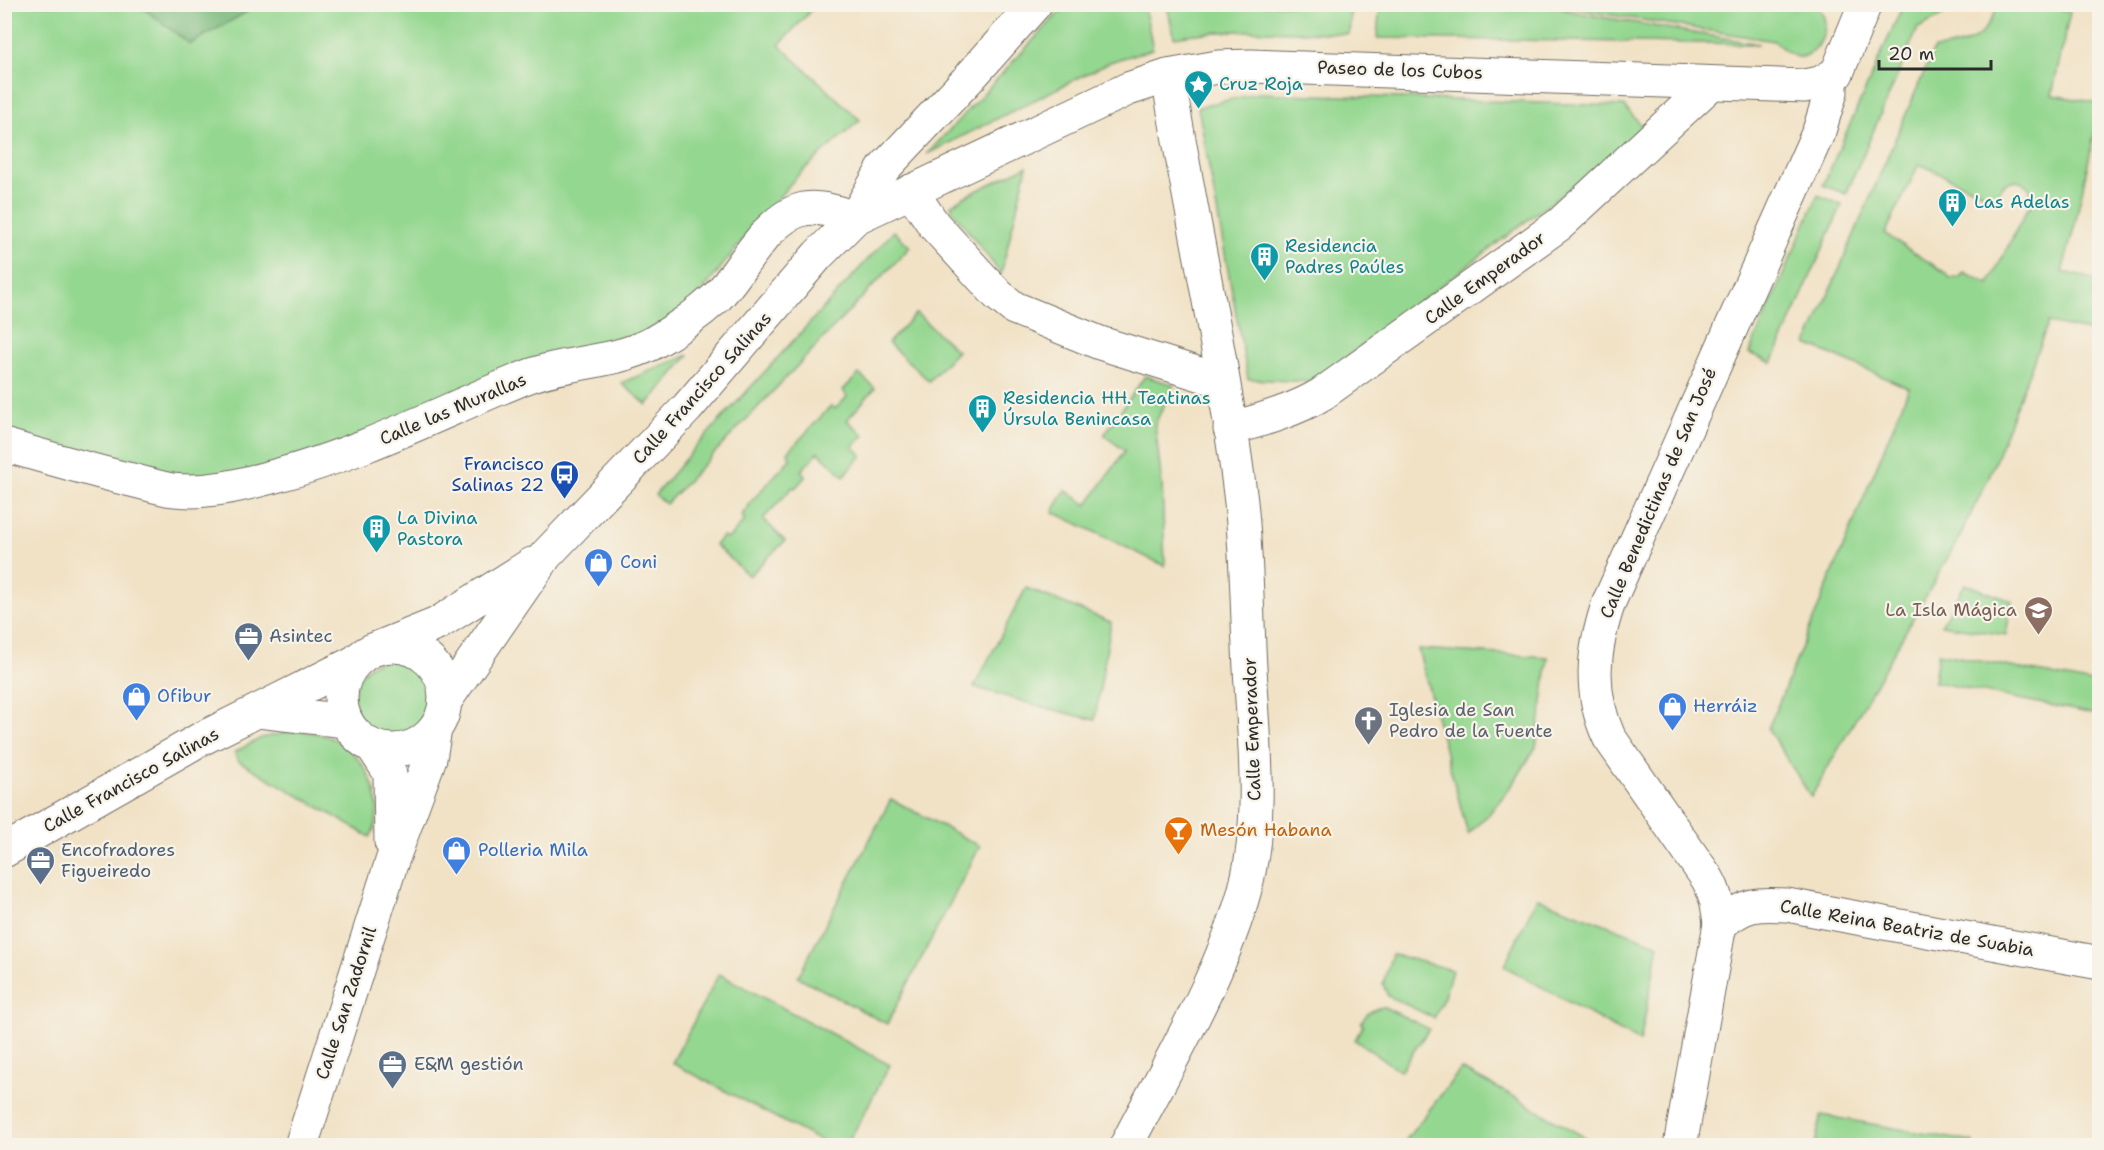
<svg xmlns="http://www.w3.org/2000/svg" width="2104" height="1150" viewBox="0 0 2104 1150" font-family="'Shantell Sans',sans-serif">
<rect width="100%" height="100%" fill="#f7f3e8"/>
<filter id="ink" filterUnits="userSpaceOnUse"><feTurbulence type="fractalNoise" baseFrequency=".0167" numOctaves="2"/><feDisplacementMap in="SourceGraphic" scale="12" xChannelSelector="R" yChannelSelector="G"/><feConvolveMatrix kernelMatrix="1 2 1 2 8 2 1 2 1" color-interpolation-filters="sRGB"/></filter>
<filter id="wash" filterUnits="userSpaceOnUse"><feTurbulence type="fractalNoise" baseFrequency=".008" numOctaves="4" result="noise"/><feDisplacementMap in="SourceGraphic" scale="24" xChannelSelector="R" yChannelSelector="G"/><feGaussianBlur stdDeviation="1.35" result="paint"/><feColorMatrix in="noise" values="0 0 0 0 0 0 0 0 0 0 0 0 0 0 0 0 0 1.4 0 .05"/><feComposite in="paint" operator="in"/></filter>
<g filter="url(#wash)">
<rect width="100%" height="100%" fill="#f1e2c6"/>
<g fill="#94d790" stroke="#60815e" stroke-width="1.5" fill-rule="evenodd">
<path d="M1067,4L1144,5L1153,49L1110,62L927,154Z"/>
<path d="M1539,4L1584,14L1759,44L1377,38L1380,5Z"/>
<path d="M5,5H816L779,45L860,120L798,175L754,226L689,308L634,339L310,459L234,474L176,477L5,434Z"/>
<path d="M1167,5H1351L1349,34C1291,32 1232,27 1174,37Z"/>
<path d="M1558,5H1816C1819,8 1822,12 1824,17C1828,33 1817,57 1798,57C1789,56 1780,46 1774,41L1587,11Z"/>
<path d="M1903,5H1963L1918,28L1846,194L1823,185Z"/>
<path d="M1998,5H2045L2070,12L2052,95L2099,103V112L2075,224L2062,272L2099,280V333L2048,323L1989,477L1959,538L1811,797L1768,729L1909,388L1807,344L1934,49C1970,45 1984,40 1998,5ZM1919,164L1997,200C1997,180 2018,175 2030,189L2031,204L2025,213L1989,284L1964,272L1959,278H1950L1946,273L1885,234Z"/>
<path d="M1258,93L1624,106L1644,128L1582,179L1314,382L1248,379L1198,107Z"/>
<path d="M1027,166L1001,274L952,210L951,205L962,198Z"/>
<path d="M1818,195L1842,205L1772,363L1749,353Z"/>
<path d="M894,231L910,247L666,504L655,495L692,451Z"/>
<path d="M916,313L957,351L929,381L888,343Z"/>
<path d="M689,355L647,405L621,383Z"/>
<path d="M859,374L875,388L847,420L864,435L853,447L862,455L844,476L818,452L801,471L806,476L795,488L793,487L763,519L785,541L749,576L715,545L723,536L728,539L745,520L741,516L749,506L748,505L790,459L788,452L831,406L835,409L847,397L843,390Z"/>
<path d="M1145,376L1174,385L1155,424L1162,486L1165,566L1053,512L1065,490L1087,505L1125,451L1104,435Z"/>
<path d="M1965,584L2012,601L2006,635L1941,625Z"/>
<path d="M1026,588L1111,622L1095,720L1042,707L974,687Z"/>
<path d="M1418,649L1548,657L1536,747L1513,784L1488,815L1468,834Z"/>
<path d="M1938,653L2099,684V715L1934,682Z"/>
<circle cx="392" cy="697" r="38"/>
<path d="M293,731C310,731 328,734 343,745C370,764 388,807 370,837L237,760L235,752L261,738Z"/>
<path d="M891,799L980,846L887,1024L798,977Z"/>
<path d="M1537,898L1659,945L1640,1042L1504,966Z"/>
<path d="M1392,954L1452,970L1444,997L1434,1018L1388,996L1383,984Z"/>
<path d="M719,974L890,1065L847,1145H828L672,1063Z"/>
<path d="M1384,1007L1429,1029L1400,1071L1355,1040L1363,1025L1361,1023C1366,1013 1373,1008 1384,1007Z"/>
<path d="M1461,1069L1511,1095L1598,1145H1402Z"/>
<path d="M1821,1115L1973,1142L1972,1145H1815Z"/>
</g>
<path fill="#77b87a" stroke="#517252" stroke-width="1.5" d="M139,5H259L190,44Z"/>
</g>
<g filter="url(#ink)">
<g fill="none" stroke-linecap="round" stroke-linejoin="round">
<defs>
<g id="minor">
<path d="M911,191L934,225L998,295L1014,308L1100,343L1222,381"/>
<path d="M855,218L1128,89L1168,76L1218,67L1251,66L1804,86L1820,83L1837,73L1865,4"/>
<path d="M1230,429C1261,420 1294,411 1322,394L1560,224L1712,83"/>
<path d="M4,445C45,457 86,469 127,479C142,482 158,488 173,490C208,494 241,485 275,476C362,453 441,412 524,378C565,361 611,364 651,344C674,331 696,316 716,298C742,272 766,217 804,209C822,206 838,213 855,218"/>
<circle cx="393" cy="698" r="52"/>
<path d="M380,647L437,624L532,564"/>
<path d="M445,701L546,555L687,408L818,255L855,218L884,168L971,76L1035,4"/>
<path d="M258,711L346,721"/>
<path d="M373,747L390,773L391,842"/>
<path d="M4,851L199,740L353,663"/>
<path d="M1720,924C1745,904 1755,903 1787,905L2100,963"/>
<path d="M301,1146L392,861L430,758L435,729"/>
<path d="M1126,1146C1167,1066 1222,975 1245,889C1264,817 1254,741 1250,668C1247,613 1247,557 1241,502C1224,359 1191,218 1168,76"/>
<path d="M1680,1146L1720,924C1718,907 1716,893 1707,878L1609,737C1588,691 1593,649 1609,602L1819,131L1831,92V77"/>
</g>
</defs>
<use href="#minor" stroke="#706b61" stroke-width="35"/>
<use href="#minor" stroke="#fff" stroke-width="33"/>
</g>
</g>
<defs>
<symbol id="sight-pin" viewBox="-11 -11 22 30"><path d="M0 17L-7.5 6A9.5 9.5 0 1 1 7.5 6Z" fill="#0f9aa8" stroke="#f7f3e8"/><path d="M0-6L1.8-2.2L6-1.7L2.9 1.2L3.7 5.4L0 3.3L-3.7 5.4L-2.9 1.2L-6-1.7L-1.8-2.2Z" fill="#fff"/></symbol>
<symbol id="building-pin" viewBox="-11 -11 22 30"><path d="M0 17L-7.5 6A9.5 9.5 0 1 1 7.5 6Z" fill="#0f9aa8" stroke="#f7f3e8"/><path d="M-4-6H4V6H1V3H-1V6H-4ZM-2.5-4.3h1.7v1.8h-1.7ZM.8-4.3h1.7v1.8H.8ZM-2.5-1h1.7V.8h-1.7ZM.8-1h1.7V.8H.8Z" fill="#fff"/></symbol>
<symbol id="bus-pin" viewBox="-11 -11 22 30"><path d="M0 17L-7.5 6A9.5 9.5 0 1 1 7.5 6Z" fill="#1a4fb4" stroke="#f7f3e8"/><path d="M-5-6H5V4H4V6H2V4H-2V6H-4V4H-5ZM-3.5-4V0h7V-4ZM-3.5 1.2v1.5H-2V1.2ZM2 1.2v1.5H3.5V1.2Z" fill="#fff"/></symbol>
<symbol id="shop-pin" viewBox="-11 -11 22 30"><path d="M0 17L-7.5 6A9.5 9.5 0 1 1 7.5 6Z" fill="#3f7fe0" stroke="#f7f3e8"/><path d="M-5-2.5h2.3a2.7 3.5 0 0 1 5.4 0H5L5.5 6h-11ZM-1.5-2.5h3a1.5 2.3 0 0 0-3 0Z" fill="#fff"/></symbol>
<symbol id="school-pin" viewBox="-11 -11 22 30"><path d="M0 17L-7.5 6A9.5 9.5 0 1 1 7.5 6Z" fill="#8d6e63" stroke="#f7f3e8"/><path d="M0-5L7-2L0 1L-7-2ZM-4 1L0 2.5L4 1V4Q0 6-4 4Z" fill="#fff"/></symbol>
<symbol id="office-pin" viewBox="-11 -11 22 30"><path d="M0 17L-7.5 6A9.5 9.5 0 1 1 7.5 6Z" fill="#5c6f8a" stroke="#f7f3e8"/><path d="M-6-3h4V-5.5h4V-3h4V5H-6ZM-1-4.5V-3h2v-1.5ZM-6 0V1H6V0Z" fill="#fff"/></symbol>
<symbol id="church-pin" viewBox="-11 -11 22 30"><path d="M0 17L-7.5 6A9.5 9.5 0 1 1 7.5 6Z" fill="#6b7280" stroke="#f7f3e8"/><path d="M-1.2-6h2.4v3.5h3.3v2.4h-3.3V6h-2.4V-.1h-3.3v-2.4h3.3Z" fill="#fff"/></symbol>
<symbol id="bar-pin" viewBox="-11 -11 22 30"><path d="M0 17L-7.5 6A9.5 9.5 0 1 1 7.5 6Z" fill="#e8710a" stroke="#f7f3e8"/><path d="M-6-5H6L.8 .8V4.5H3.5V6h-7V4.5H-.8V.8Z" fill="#fff"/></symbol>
</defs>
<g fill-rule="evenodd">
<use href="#sight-pin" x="1182" y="68" width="33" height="45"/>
<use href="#building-pin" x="1936" y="186" width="33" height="45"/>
<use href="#building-pin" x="1248" y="240" width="33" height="45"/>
<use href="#building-pin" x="966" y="392" width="33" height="45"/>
<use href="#bus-pin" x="548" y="458" width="33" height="45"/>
<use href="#building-pin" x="360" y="512" width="33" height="45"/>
<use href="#shop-pin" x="582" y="546" width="33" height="45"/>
<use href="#school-pin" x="2022" y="594" width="33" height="45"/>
<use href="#office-pin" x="232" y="620" width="33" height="45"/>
<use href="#shop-pin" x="120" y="680" width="33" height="45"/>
<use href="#shop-pin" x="1656" y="690" width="33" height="45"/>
<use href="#church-pin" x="1352" y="704" width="33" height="45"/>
<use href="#bar-pin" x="1162" y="814" width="33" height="45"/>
<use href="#shop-pin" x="440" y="834" width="33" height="45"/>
<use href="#office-pin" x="24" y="844" width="33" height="45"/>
<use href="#office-pin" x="376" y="1048" width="33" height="45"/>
</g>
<g text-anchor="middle" stroke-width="4.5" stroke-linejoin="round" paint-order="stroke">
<g font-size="18" fill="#2b2b2b" stroke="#f7f3e8">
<text transform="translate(1400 70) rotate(2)" y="6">Paseo de los Cubos</text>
<text transform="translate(1485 278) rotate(-36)" y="6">Calle Emperador</text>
<text transform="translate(702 388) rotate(-48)" y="6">Calle Francisco Salinas</text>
<text transform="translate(453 409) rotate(-23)" y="6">Calle las Murallas</text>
<text transform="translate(1658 493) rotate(-67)" y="6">Calle Benedictinas de San José</text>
<text transform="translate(1252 729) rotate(-92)" y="6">Calle Emperador</text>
<text transform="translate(131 780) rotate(-29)" y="6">Calle Francisco Salinas</text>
<text transform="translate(1907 928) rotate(10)" y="6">Calle Reina Beatriz de Suabia</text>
<text transform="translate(346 1003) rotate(-72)" y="6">Calle San Zadornil</text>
</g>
<g font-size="18" fill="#0d838f" stroke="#f7f3e8" text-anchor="start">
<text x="1219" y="90">Cruz Roja</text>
<text x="1974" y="208">Las Adelas</text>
<text x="1285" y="252">Residencia<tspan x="1285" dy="21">Padres Paúles</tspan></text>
<text x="1003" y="404">Residencia HH. Teatinas<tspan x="1003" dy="21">Úrsula Benincasa</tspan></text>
<text x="397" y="524">La Divina<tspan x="397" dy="21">Pastora</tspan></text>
</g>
<g font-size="18" fill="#164399" stroke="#f7f3e8" text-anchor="end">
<text x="544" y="470">Francisco<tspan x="544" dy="21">Salinas 22</tspan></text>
</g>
<g font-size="18" fill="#366cbe" stroke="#f7f3e8" text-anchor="start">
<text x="620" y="568">Coni</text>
<text x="157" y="702">Ofibur</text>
<text x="1693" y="712">Herráiz</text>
<text x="478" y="856">Polleria Mila</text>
</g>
<g font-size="18" fill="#785e54" stroke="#f7f3e8" text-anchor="end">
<text x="2017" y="616">La Isla Mágica</text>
</g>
<g font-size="18" fill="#4e5e75" stroke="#f7f3e8" text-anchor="start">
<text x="269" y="642">Asintec</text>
<text x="61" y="856">Encofradores<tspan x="61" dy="21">Figueiredo</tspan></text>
<text x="414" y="1070">E&amp;M gestión</text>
</g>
<g font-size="18" fill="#5b616d" stroke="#f7f3e8" text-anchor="start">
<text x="1389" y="716">Iglesia de San<tspan x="1389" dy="21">Pedro de la Fuente</tspan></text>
</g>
<g font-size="18" fill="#c56008" stroke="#f7f3e8" text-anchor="start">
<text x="1200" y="836">Mesón Habana</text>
</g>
</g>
<rect width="2104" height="1150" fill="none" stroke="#f7f3e8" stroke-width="24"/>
<path d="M1879 60v9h112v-9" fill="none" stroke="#2b2b2b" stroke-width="3"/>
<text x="1888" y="60" font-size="18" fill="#2b2b2b" stroke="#f7f3e8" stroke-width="4.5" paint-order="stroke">20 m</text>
</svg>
